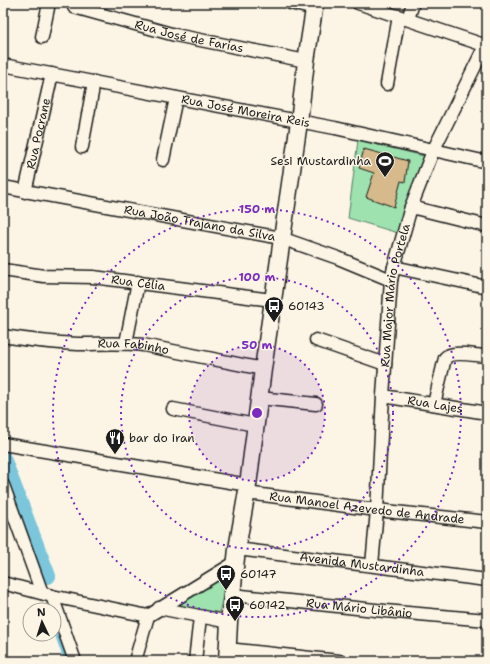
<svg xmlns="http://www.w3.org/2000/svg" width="490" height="664" viewBox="0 0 490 664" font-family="'Shantell Sans',sans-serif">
<rect width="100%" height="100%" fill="#fcf5e5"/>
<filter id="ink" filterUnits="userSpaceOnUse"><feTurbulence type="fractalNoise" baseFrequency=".025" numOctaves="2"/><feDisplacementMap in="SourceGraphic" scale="8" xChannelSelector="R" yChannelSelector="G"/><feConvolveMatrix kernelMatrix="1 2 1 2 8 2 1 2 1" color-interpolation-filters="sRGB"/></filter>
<g filter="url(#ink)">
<g fill="#9de2af" stroke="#5c7f66">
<path d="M358,140L424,156L419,168L401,234L348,218Z"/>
<path d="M219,579C221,580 222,580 223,583C225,589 221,611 217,614L177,608L176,602Z"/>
</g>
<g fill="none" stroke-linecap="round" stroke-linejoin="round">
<path stroke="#7bc6db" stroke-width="10" d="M55,620L67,655"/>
<path stroke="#7bc6db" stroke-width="16" d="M3,458L48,576"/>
</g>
<path fill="#d6ba8b" stroke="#1c1c1c" d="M364,149L408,161L405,182L401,181L394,207L366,197L374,173L359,168Z"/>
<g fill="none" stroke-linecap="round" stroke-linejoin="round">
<defs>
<g id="minor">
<path d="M290,3L315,9"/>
<path d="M358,3L487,46"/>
<path id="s1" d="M74,7L175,35L306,61"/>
<path d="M408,19L413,3"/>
<path d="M42,37L49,3"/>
<path id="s2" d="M3,65L335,128L487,162"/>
<path d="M387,84L399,16"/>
<path d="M82,147L94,82"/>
<path d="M163,160L176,98"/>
<path id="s3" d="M3,187L281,238L338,258L391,280"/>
<path id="s4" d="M25,192L52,74"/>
<path d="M411,207L487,226"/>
<path d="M394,267L487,287"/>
<path id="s5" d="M3,270L44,276L93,277L272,300"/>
<path id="s6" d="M3,336C28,340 53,343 78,344C100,344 121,342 143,345L263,369"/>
<path d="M316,340L385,364"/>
<path d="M126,343L138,282"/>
<path id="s7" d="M383,396L487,413"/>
<path d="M259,398L316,404"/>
<path d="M434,404L445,358C452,350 477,356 487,356"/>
<path d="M173,409L255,425"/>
<path d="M3,444L248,485"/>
<path d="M3,485L42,593"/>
<path id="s8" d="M247,493L377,510L487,522"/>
<path id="s9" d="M237,549L487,580"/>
<path id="s10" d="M372,565L377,510L383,396L391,280L394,267L411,207L433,151L487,42"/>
<path d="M3,583L52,596L148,616"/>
<path id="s11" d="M232,595L385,611L487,620"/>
<path d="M52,596L75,661"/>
<path d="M159,608L229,622"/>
<path d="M148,616L236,562"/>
<path d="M227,649L339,661"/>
<path d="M135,661L148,616"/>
<path d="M195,661L200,617"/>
</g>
<path id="major" d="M227,661L229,622L237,549L248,485L263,369L299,122L306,61L315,3"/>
</defs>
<use href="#minor" stroke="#1c1c1c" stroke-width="15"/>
<use href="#major" stroke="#1c1c1c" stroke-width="19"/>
<use href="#minor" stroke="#fcf5e5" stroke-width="12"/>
<use href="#major" stroke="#fcf5e5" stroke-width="16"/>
</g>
</g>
<circle cx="257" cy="413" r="68" fill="#7b2cbf" fill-opacity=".12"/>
<g fill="none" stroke="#7b2cbf" stroke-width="2" stroke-dasharray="2 4">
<circle cx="257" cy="413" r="68"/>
<circle cx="257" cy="413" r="136"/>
<circle cx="257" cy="413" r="204"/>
</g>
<defs>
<symbol id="stadium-pin" viewBox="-11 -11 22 30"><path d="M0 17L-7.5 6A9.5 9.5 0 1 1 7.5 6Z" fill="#1c1c1c" stroke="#fcf5e5"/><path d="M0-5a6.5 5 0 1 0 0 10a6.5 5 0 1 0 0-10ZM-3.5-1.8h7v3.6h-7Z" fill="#fff"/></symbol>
<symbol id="bus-pin" viewBox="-11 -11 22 30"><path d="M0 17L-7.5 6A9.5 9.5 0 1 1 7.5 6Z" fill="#1c1c1c" stroke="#fcf5e5"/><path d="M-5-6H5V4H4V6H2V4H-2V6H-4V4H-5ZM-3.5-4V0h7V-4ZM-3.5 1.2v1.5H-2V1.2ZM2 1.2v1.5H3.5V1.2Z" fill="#fff"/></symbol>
<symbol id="restaurant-pin" viewBox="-11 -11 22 30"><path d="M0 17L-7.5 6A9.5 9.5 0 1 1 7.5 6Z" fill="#1c1c1c" stroke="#fcf5e5"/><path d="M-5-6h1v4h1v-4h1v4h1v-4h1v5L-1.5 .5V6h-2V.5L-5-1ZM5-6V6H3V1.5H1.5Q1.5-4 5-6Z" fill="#fff"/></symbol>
</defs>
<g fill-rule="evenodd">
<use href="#stadium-pin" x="374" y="150" width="22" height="30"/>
<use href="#bus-pin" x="263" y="295" width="22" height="30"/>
<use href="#restaurant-pin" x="104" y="427" width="22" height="30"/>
<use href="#bus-pin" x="215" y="563" width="22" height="30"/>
<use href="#bus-pin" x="224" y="594" width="22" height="30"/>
</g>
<g text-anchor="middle" stroke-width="3" stroke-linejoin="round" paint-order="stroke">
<g font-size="12" fill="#1c1c1c" stroke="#fcf5e5">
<text dy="4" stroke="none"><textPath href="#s1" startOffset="119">Rua José de Farias</textPath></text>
<text dy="4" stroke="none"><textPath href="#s2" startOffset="247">Rua José Moreira Reis</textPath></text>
<text dy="4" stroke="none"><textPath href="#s4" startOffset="60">Rua Pocrane</textPath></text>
<text dy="4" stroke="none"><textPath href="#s3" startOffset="200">Rua João Trajano da Silva</textPath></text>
<text dy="4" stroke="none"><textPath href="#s5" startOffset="136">Rua Célia</textPath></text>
<text dy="4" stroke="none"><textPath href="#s10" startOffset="271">Rua Major Mário Portela</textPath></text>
<text dy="4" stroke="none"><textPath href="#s6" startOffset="131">Rua Fabinho</textPath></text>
<text dy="4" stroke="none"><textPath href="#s7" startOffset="53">Rua Lajes</textPath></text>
<text dy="4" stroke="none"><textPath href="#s8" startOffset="121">Rua Manoel Azevedo de Andrade</textPath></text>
<text dy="4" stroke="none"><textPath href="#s9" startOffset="126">Avenida Mustardinha</textPath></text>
<text dy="4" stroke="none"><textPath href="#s11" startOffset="128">Rua Mário Libânio</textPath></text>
</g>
<g font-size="12" fill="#1c1c1c" stroke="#fcf5e5" text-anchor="start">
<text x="371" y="165" text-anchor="end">Sesi Mustardinha</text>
<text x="288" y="310">60143</text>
<text x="129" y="442">bar do iran</text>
<text x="240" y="578">60147</text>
<text x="249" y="609">60142</text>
</g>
</g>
<circle cx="257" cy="413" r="6" fill="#7b2cbf" stroke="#fcf5e5" stroke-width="2"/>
<g font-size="12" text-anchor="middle" font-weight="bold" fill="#7b2cbf" stroke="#fcf5e5" stroke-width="3" stroke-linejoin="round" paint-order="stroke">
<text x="257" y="213">150 m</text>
<text x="257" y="281">100 m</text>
<text x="257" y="349">50 m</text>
</g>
<rect width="490" height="664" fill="none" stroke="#fcf5e5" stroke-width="16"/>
<rect x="8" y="8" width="474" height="648" fill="none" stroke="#1c1c1c" stroke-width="1.5" filter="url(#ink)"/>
<g transform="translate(42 622) rotate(356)"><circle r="19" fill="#fcf5e5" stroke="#a29e95"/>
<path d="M0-3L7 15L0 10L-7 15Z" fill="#1c1c1c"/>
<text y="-6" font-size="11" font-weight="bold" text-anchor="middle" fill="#1c1c1c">N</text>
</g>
</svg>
